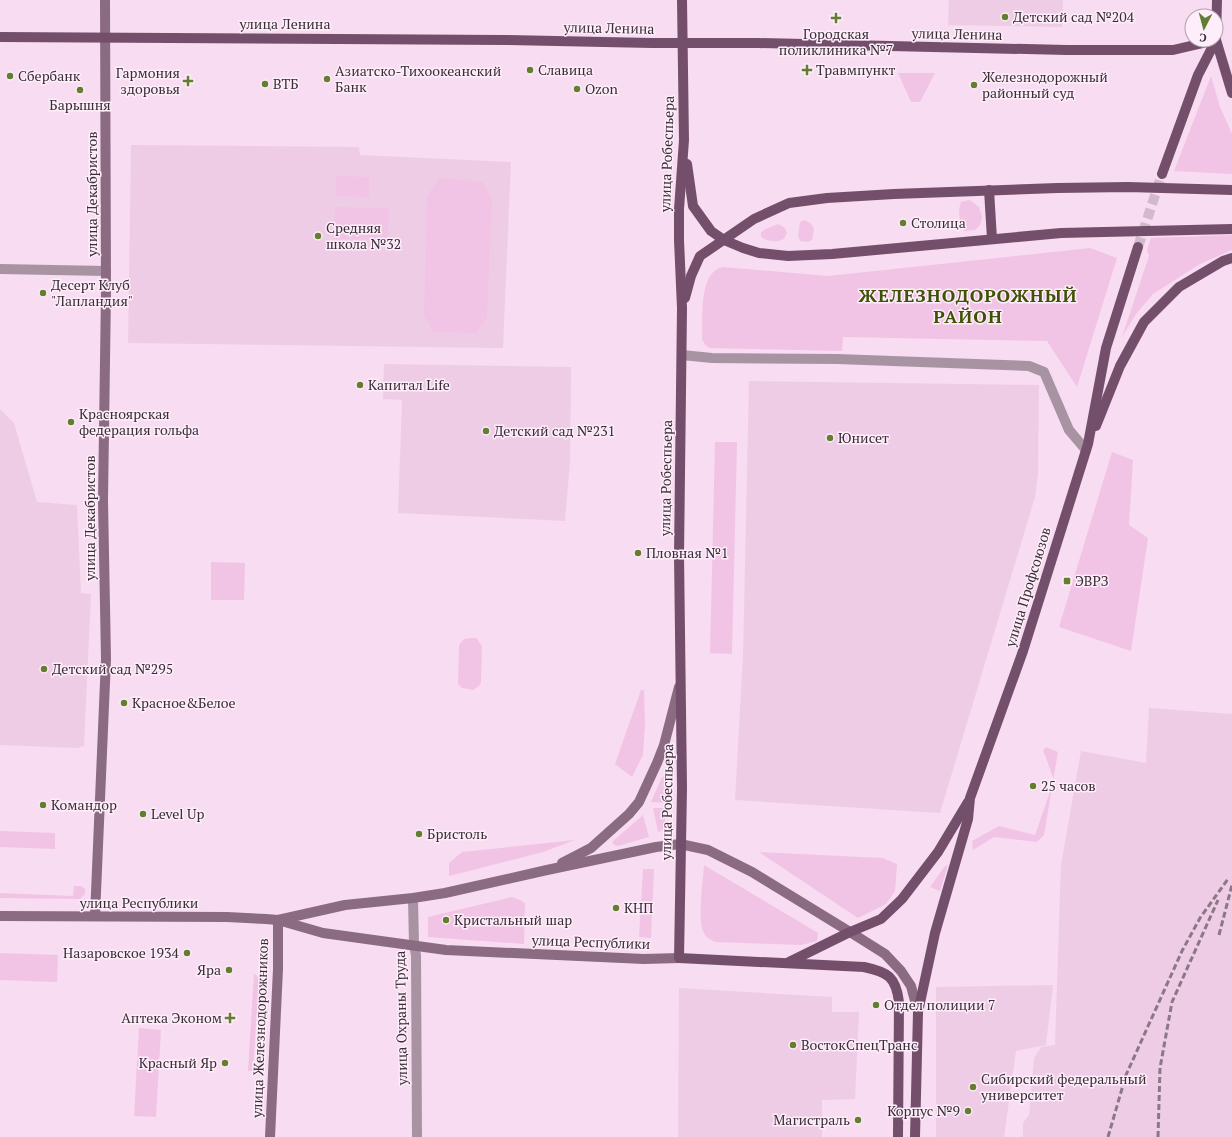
<svg xmlns="http://www.w3.org/2000/svg" width="1232" height="1137" viewBox="0 0 1232 1137" font-family="'PT Serif',serif">
<rect width="100%" height="100%" fill="#f8dcf1"/>
<g fill="#efcce6">
<path d="M949,0H1063L1062,27L948,25Z"/>
<path d="M131,145L359,147L360,155L511,162L503,348L128,343Z"/>
<path d="M384,364L571,367L570,462L565,521L398,513L402,400L383,399Z"/>
<path d="M749,381L1039,385L1038,473L1035,497L940,813L735,800L743,656Z"/>
<path d="M0,409L14,423L37,502L77,505L81,593L91,594L84,746L77,748L0,745Z"/>
<path d="M1149,708L1232,714V1137H1023V1123L1029,1115L1034,1058L1041,1047L1055,1045L1061,865L1081,751L1146,763Z"/>
<path d="M1053,985L1046,1045L1016,1051L1004,1137H936V987Z"/>
<path d="M679,988L832,997V1012H859L855,1099L822,1100V1137H678Z"/>
</g>
<g fill="#f1c4e6">
<path d="M898,73H935L920,102H911Z"/>
<path d="M1211,76L1220,107L1232,134V174L1174,171Z"/>
<path d="M336,176L369,177V197L336,196Z"/>
<path d="M439,178L483,182L492,200L487,318L476,333L434,332L424,316L427,196Z"/>
<path d="M970,200L979,207L982,217L980,225L975,230L964,231C960,220 957,213 961,202Z"/>
<path d="M335,207L389,208L388,240L334,239Z"/>
<path d="M805,220L811,224L814,229L812,240L807,242L800,241L798,236L800,222Z"/>
<path d="M778,224L785,228L787,233L784,239C776,243 769,242 761,237V232L766,229Z"/>
<path d="M1232,235V250L1200,264L1153,294L1136,314L1122,337L1149,256L1147,250L1151,238Z"/>
<path d="M1090,248L1117,258L1077,387L1047,341L843,337L842,351L710,348L705,345L702,339C703,320 698,271 723,267L828,276Z"/>
<path d="M715,442H737L732,654L710,653Z"/>
<path d="M1112,452L1133,460L1129,525L1148,538L1131,651L1059,627Z"/>
<path d="M211,562L245,563L244,600H211Z"/>
<path d="M470,638H476L482,646L481,682L479,686L473,690L462,688L458,684L459,645L464,639Z"/>
<path d="M641,690H644L645,725L643,755L632,777L615,764Z"/>
<path d="M1046,747L1058,752L1044,835L1037,842L994,837L973,850L972,841L999,826L1035,835L1054,780L1043,750Z"/>
<path d="M667,775V803L651,802L662,777Z"/>
<path d="M653,808H665V829L658,832Z"/>
<path d="M643,815L649,837L618,846L614,845L612,842Z"/>
<path d="M0,831L55,833V849L0,847Z"/>
<path d="M575,840L543,852L449,876V863L462,852Z"/>
<path d="M759,852L883,858L897,864L895,891L886,904L858,918Z"/>
<path d="M704,865L818,933L817,941L801,945L716,942C711,940 706,938 704,933C697,921 703,881 704,865Z"/>
<path d="M948,865L940,891L930,887L945,866Z"/>
<path d="M643,869H654L651,938L639,937Z"/>
<path d="M74,886H81L85,889V894L80,899L0,898V893L73,896Z"/>
<path d="M512,897L522,901L525,904L524,944L428,937V917Z"/>
<path d="M0,953L58,955L57,982L0,980Z"/>
<path d="M254,973L259,978L253,1071H248Z"/>
<path d="M139,1028L161,1030L156,1117L134,1116Z"/>
</g>
<g fill="none" stroke-linecap="round" stroke-linejoin="round">
<path stroke="#d2b9cc" stroke-width="10" stroke-dasharray="10 5" stroke-linecap="butt" d="M1138,247L1162,174"/>
<g stroke="#a893a3" stroke-width="10">
<path d="M0,269L106,271"/>
<path d="M682,355L712,358L837,359L1029,366L1044,372L1069,430L1086,450"/>
<path d="M413,898L414,945L416,955L417,1137"/>
</g>
<g stroke="#8a6b82" stroke-width="10">
<path d="M562,863L591,848L629,814L639,802L657,763L664,745L679,687"/>
<path d="M0,916L227,917L266,919L278,920L323,933L446,950L644,959L679,958"/>
<path d="M95,916L106,659L103,500L106,291L105,0"/>
<path d="M278,920L345,905L413,898L445,893L547,870L656,847L680,844L708,850L752,872L850,932L885,954L901,971L911,986L918,1012"/>
<path d="M270,1137L278,969V920"/>
</g>
<g stroke="#734f6b" stroke-width="10">
<path d="M682,0L684,140L679,209V240L682,308L679,555L682,788L679,958L864,967C888,972 896,977 899,1002L898,1137"/>
<path d="M0,37L504,40L652,43H758L1067,50H1173L1216,40"/>
<path d="M1216,40L1232,93"/>
<path d="M687,164L693,206L711,231L724,240L743,248L759,253L788,256L832,254L1061,233L1232,229"/>
<path d="M1162,174L1198,75L1216,40L1217,0"/>
<path d="M989,190L992,239"/>
<path d="M685,298L691,276L700,256L754,219L789,203L827,198L894,194L1057,188L1128,187L1232,190"/>
<path d="M1096,426L1120,366L1144,322L1179,287L1223,261L1232,258"/>
<path d="M789,962L850,932L881,919L902,899L938,852L968,802"/>
<path d="M915,1137L918,1012L935,933L968,819L970,798L1023,651L1088,444L1106,348L1138,247"/>
</g>
<g stroke="#8a7885" stroke-width="3" stroke-dasharray="6 3" stroke-linecap="butt">
<path d="M1219,935L1232,885"/>
<path d="M1108,1137L1126,1075L1182,951L1200,918L1228,879"/>
<path d="M1158,1137L1160,1068L1172,1002L1218,900"/>
</g>
</g>
<g fill="#647e31" stroke="#feedfa" stroke-width="1.5">
<circle cx="1005" cy="17" r="4"/>
<path d="M834 12h4v4h4v4h-4v4h-4v-4h-4v-4h4z"/>
<circle cx="530" cy="70" r="4"/>
<path d="M805 64h4v4h4v4h-4v4h-4v-4h-4v-4h4z"/>
<circle cx="10" cy="76" r="4"/>
<circle cx="327" cy="79" r="4"/>
<path d="M186 75h4v4h4v4h-4v4h-4v-4h-4v-4h4z"/>
<circle cx="265" cy="84" r="4"/>
<circle cx="974" cy="85" r="4"/>
<circle cx="577" cy="89" r="4"/>
<circle cx="80" cy="90" r="4"/>
<circle cx="903" cy="223" r="4"/>
<circle cx="318" cy="236" r="4"/>
<circle cx="43" cy="293" r="4"/>
<circle cx="360" cy="385" r="4"/>
<circle cx="71" cy="422" r="4"/>
<circle cx="486" cy="431" r="4"/>
<circle cx="830" cy="438" r="4"/>
<circle cx="638" cy="553" r="4"/>
<rect x="1063" y="577" width="8" height="8" rx="2"/>
<circle cx="44" cy="669" r="4"/>
<circle cx="124" cy="703" r="4"/>
<circle cx="1033" cy="786" r="4"/>
<circle cx="43" cy="805" r="4"/>
<circle cx="143" cy="814" r="4"/>
<circle cx="419" cy="834" r="4"/>
<circle cx="616" cy="908" r="4"/>
<circle cx="446" cy="920" r="4"/>
<circle cx="187" cy="953" r="4"/>
<circle cx="229" cy="970" r="4"/>
<circle cx="876" cy="1005" r="4"/>
<path d="M228 1012h4v4h4v4h-4v4h-4v-4h-4v-4h4z"/>
<circle cx="793" cy="1045" r="4"/>
<circle cx="225" cy="1063" r="4"/>
<circle cx="973" cy="1087" r="4"/>
<circle cx="968" cy="1111" r="4"/>
<circle cx="858" cy="1120" r="4"/>
</g>
<g text-anchor="middle" stroke-width="3" stroke-linejoin="round" paint-order="stroke">
<g font-size="14" fill="#392e36" stroke="#feedfa" text-anchor="start">
<text x="1013" y="22">Детский сад №204</text>
<text x="836" y="39" text-anchor="middle">Городская<tspan x="836" dy="16">поликлиника №7</tspan></text>
<text x="538" y="75">Славица</text>
<text x="816" y="75">Травмпункт</text>
<text x="335" y="76">Азиатско-Тихоокеанский<tspan x="335" dy="16">Банк</tspan></text>
<text x="180" y="78" text-anchor="end">Гармония<tspan x="180" dy="16">здоровья</tspan></text>
<text x="18" y="81">Сбербанк</text>
<text x="982" y="82">Железнодорожный<tspan x="982" dy="16">районный суд</tspan></text>
<text x="273" y="89">ВТБ</text>
<text x="585" y="94">Ozon</text>
<text x="80" y="110" text-anchor="middle">Барышня</text>
<text x="911" y="228">Столица</text>
<text x="326" y="233">Средняя<tspan x="326" dy="16">школа №32</tspan></text>
<text x="51" y="290">Десерт Клуб<tspan x="51" dy="16">"Лапландия"</tspan></text>
<text x="368" y="390">Капитал Life</text>
<text x="79" y="419">Красноярская<tspan x="79" dy="16">федерация гольфа</tspan></text>
<text x="494" y="436">Детский сад №231</text>
<text x="838" y="443">Юнисет</text>
<text x="646" y="558">Пловная №1</text>
<text x="1075" y="586">ЭВРЗ</text>
<text x="52" y="674">Детский сад №295</text>
<text x="132" y="708">Красное&amp;Белое</text>
<text x="1041" y="791">25 часов</text>
<text x="51" y="810">Командор</text>
<text x="151" y="819">Level Up</text>
<text x="427" y="839">Бристоль</text>
<text x="624" y="913">КНП</text>
<text x="454" y="925">Кристальный шар</text>
<text x="179" y="958" text-anchor="end">Назаровское 1934</text>
<text x="221" y="975" text-anchor="end">Яра</text>
<text x="884" y="1010">Отдел полиции 7</text>
<text x="222" y="1023" text-anchor="end">Аптека Эконом</text>
<text x="801" y="1050">ВостокСпецТранс</text>
<text x="217" y="1068" text-anchor="end">Красный Яр</text>
<text x="981" y="1084">Сибирский федеральный<tspan x="981" dy="16">университет</tspan></text>
<text x="960" y="1116" text-anchor="end">Корпус №9</text>
<text x="850" y="1125" text-anchor="end">Магистраль</text>
</g>
<g font-size="14" fill="#392e36" stroke="#feedfa">
<text x="285" y="29">улица Ленина</text>
<text transform="translate(609 28) rotate(1)" y="5">улица Ленина</text>
<text transform="translate(957 34) rotate(1)" y="5">улица Ленина</text>
<text transform="translate(667 154) rotate(-88)" y="5">улица Робеспьера</text>
<text transform="translate(92 194) rotate(-90)" y="5">улица Декабристов</text>
<text transform="translate(666 478) rotate(-89)" y="5">улица Робеспьера</text>
<text transform="translate(90 518) rotate(-90)" y="5">улица Декабристов</text>
<text transform="translate(1028 587) rotate(-73)" y="5">улица Профсоюзов</text>
<text transform="translate(667 802) rotate(-89)" y="5">улица Робеспьера</text>
<text x="139" y="908">улица Республики</text>
<text transform="translate(591 942) rotate(2)" y="5">улица Республики</text>
<text transform="translate(401 1018) rotate(-91)" y="5">улица Охраны Труда</text>
<text transform="translate(260 1028) rotate(-88)" y="5">улица Железнодорожников</text>
</g>
<g font-size="18" font-weight="bold" letter-spacing="1" fill="#3d5204" stroke="#feedfa">
<text x="968" y="302">ЖЕЛЕЗНОДОРОЖНЫЙ<tspan x="968" dy="21">РАЙОН</tspan></text>
</g>
</g>
<g transform="translate(1204 28) rotate(186)"><circle r="19" fill="#feedfa" stroke="#afa1ac"/>
<path d="M0-3L7 15L0 10L-7 15Z" fill="#647e31"/>
<text y="-6" font-size="11" font-weight="bold" text-anchor="middle" fill="#392e36">С</text>
</g>
</svg>
